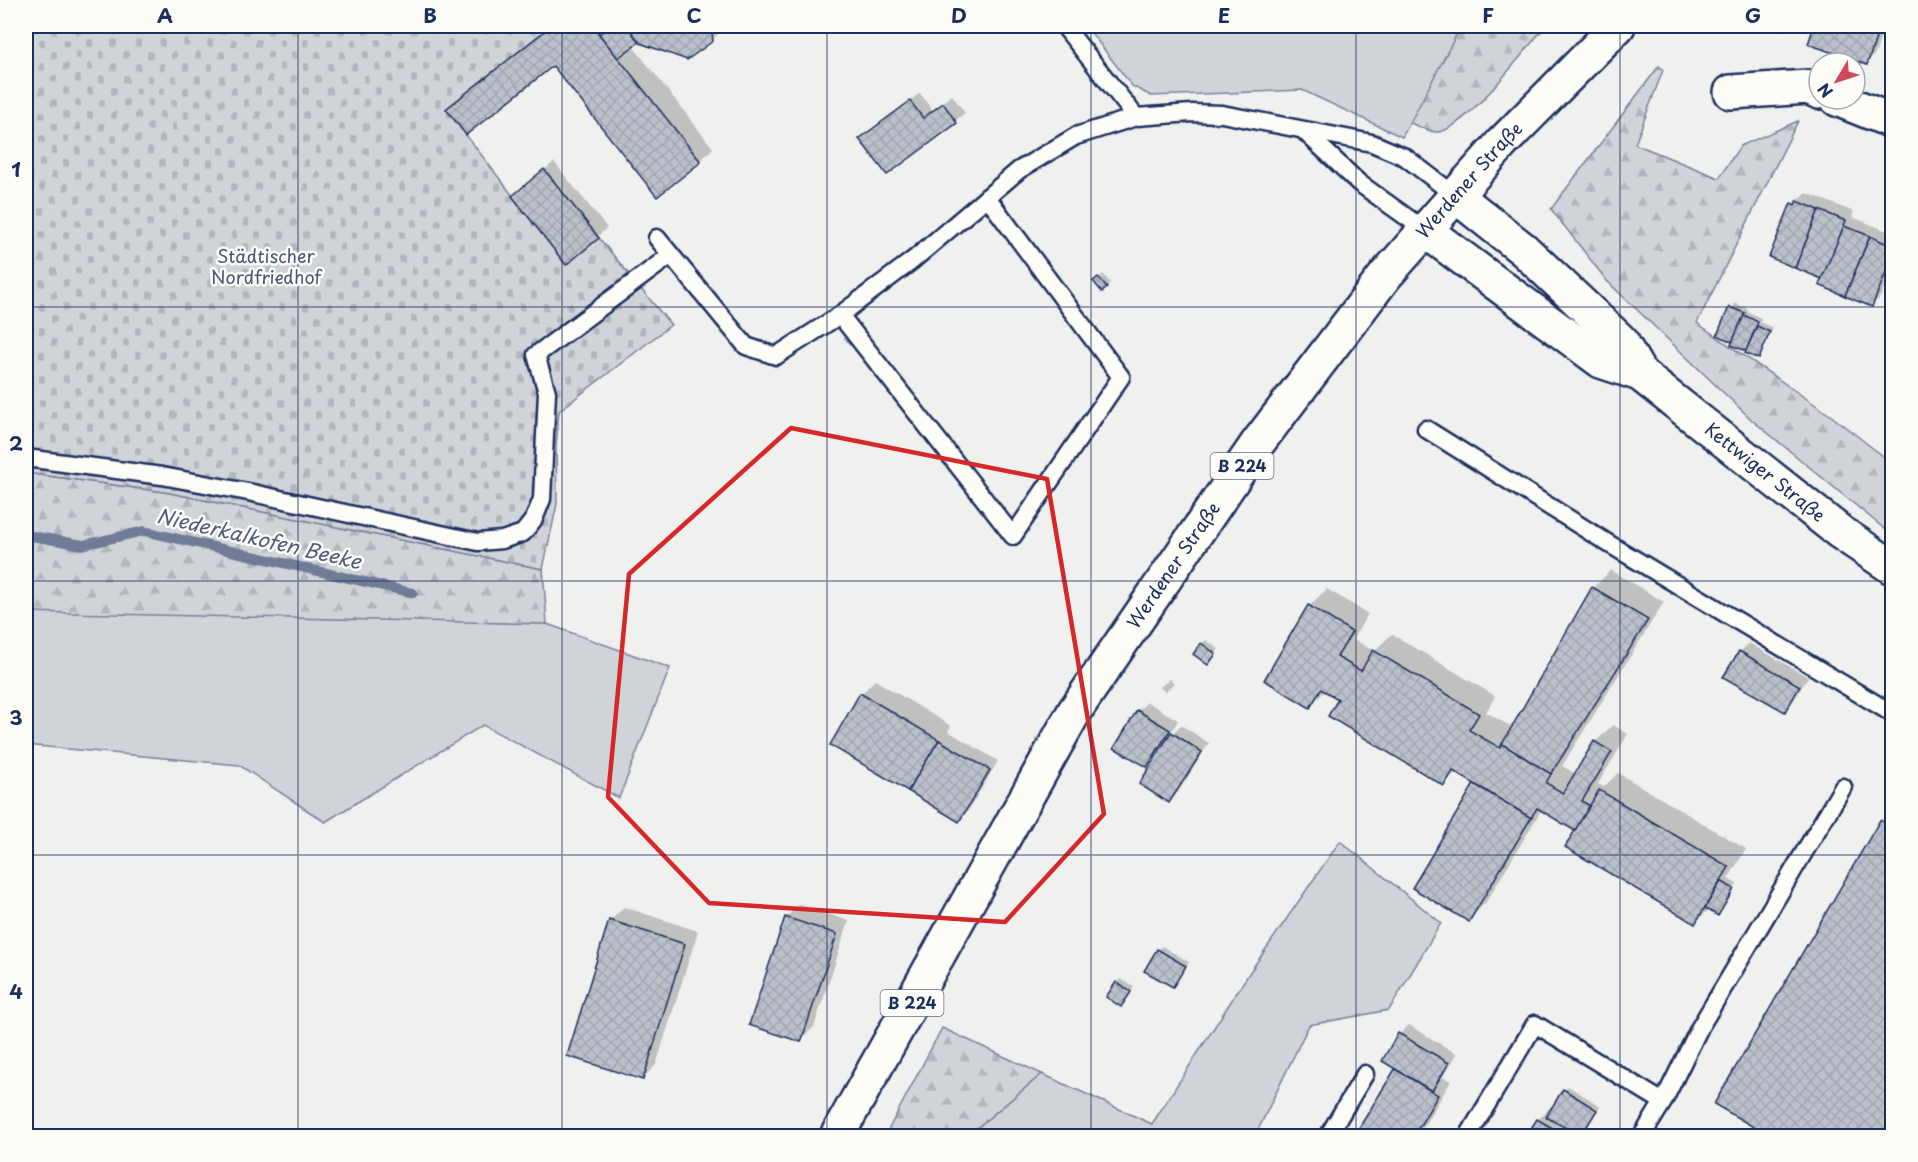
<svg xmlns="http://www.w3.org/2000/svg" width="1918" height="1162" viewBox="0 0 1918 1162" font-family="'Playpen Sans',sans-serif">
<defs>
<pattern id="forest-firs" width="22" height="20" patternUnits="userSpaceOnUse" patternTransform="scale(1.5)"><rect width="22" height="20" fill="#d0d3d8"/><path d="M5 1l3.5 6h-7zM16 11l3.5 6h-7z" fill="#b2b5bc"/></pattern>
<pattern id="cemetery-stones" width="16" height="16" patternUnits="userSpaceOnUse" patternTransform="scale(1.5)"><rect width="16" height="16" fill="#d0d3d8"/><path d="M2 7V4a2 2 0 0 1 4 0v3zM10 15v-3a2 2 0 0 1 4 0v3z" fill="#b2b5bc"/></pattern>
<pattern id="building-cross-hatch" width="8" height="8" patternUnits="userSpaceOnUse" patternTransform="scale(1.5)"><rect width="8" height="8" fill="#bbc0ca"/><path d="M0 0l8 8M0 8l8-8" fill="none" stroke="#a0a5b0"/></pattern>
</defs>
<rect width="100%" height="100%" fill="#f0f0ee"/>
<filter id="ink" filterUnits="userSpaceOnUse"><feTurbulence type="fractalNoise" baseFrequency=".0167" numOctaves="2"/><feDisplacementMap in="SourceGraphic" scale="12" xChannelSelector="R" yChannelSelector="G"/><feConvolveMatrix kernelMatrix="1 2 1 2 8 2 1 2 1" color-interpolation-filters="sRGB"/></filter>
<g filter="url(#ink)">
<g fill="#d0d3d8" stroke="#76819b" stroke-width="1.5">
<path d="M1086,26H1465L1402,137L1302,90L1151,96L1132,86Z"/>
<path d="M26,606L547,624L670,668L619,798L483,725L325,822L239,765L26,745Z"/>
<path d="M1340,841L1441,923L1389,1010L1309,1025L1255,1136H967L1042,1074L1152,1124L1248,975Z"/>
</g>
<g fill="url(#forest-firs)" stroke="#76819b" stroke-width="1.5">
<path d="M1461,26H1539L1543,29C1525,50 1462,134 1436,132C1428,131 1418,126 1410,123Z"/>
<path d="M1659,66L1663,70L1635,144L1719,178L1740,146L1798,121L1697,323L1830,415L1892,463V535L1752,420L1607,281L1551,209Z"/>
<path d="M26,473L165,492L543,569L547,624L26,612Z"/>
<path d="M942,1028L1042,1074L967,1136H885Z"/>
</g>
<path fill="url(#cemetery-stones)" stroke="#76819b" stroke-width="1.5" d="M26,26H551L446,109L566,265L599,238L671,325L559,411L556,446L557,504L543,569L165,492L26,473Z"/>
<g fill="#0003">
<path d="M550,26H726L712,40L639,39L632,45L713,148L700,161L553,64L448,109Z"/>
<path d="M1767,26H1787L1782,31Z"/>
<path d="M1816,26H1885L1875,54L1866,63L1810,43Z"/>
<path d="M920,93L932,110L952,95L965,113L887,173L861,139Z"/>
<path d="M554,162L607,228L566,263L514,196Z"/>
<path d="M1807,193L1854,212L1852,217L1892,233V267L1881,296L1872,305L1824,278L1792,204Z"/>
<path d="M1103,274L1110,283L1102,290L1095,281Z"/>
<path d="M1735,303L1748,309L1747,311L1761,318L1760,322L1773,328L1758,358L1734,341L1719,334Z"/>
<path d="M1611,570L1664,602L1562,766L1576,774L1595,742L1613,725L1628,734L1598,784L1604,787L1618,773L1746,849L1728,879L1737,884L1718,914L1709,909L1695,923L1577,830L1542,809L1486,902L1469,920L1414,887L1476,783L1457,771L1444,784L1326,690L1310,706L1309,606L1327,589L1368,614L1353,639L1374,651L1392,634L1495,696L1486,712L1513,728L1593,588Z"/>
<path d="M1206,640L1219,649L1212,659L1202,644Z"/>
<path d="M1749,643L1808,677L1793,702L1785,711L1740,652Z"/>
<path d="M1170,679L1174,683L1165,692L1160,687Z"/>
<path d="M875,680L951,726L948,731L998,761L968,811L959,820L832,744L861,694Z"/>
<path d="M1147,702L1178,720L1169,737L1181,725L1209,743L1178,792L1169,801L1156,756L1147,766L1138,711Z"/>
<path d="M1892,810V1136H1772L1716,1103L1881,821Z"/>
<path d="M799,904L849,921L814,1027L800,1041L786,918Z"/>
<path d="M624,907L698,931L656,1065L643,1078L610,921Z"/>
<path d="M1162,946L1189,962L1173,986L1158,950Z"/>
<path d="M1121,979L1134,987L1125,1001L1117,983Z"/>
<path d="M1409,1025L1457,1054L1443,1077L1451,1081L1418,1136H1356L1398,1069L1400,1034Z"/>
<path d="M1568,1086L1600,1106L1587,1128L1598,1136H1528L1538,1120L1551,1106L1553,1107Z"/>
</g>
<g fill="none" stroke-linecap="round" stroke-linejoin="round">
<path stroke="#6f7b97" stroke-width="10" d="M26,535L83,545L144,531L413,593"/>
</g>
<g fill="url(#building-cross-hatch)" stroke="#1b2f5e" stroke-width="1.5">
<path d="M551,26H593L701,162L657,197L553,66L466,135L446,109Z"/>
<path d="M609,26H627L639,42L618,58L599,34Z"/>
<path d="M627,26H711L713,41L687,60L640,43Z"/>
<path d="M1814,26H1880L1867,65L1808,44Z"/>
<path d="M910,101L923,118L943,103L957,123L887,175L859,139Z"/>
<path d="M544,169L599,238L566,265L512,196Z"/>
<path d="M1797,201L1819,210L1795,268L1769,257L1791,203L1795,205Z"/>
<path d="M1819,210L1846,221L1822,279L1795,268Z"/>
<path d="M1844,226L1870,236L1845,296L1819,285Z"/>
<path d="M1870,236L1892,246V257L1872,307L1845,296Z"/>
<path d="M1098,277L1107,288L1102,292L1093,281Z"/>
<path d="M1729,307L1745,313L1732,342L1717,335Z"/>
<path d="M1744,315L1758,322L1746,351L1731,345Z"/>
<path d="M1757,326L1770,332L1759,359L1745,353Z"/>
<path d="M1592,587L1648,620L1551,774L1502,744Z"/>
<path d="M1308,605L1352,632L1337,657L1361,671L1373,650L1450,696L1479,714L1469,730L1500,748L1502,744L1551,774L1546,783L1563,793L1594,741L1612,752L1582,801L1590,806L1575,831L1537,808L1531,818L1453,771L1444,786L1328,716L1338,699L1321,689L1310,708L1264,680Z"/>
<path d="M1201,643L1216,654L1208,665L1193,654Z"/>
<path d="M1739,651L1800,686L1785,712L1723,677Z"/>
<path d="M860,693L939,740L908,791L830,745Z"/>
<path d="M1137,710L1170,730L1147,767L1114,748Z"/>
<path d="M1171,732L1202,752L1169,803L1139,784Z"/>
<path d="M939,740L990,770L959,822L908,791Z"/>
<path d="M1474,784L1531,818L1469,922L1412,888Z"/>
<path d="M1599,790L1729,867L1695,924L1565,847Z"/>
<path d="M1880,820L1892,828V1136H1769L1714,1104Z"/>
<path d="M1721,881L1734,889L1718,916L1705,908Z"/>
<path d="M785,917L837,934L801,1042L749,1025Z"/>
<path d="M609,920L685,944L643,1080L567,1056Z"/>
<path d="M1157,949L1186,966L1173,987L1144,971Z"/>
<path d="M1116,982L1131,992L1121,1007L1106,997Z"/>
<path d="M1398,1033L1449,1063L1432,1091L1382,1061Z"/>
<path d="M1395,1069L1438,1095L1414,1136H1354Z"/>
<path d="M1563,1089L1597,1110L1581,1136L1546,1117Z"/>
<path d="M1537,1119L1566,1136H1526Z"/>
</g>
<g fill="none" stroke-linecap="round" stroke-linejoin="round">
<defs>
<g id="lane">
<path d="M1064,26L1136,117"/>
<path d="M1305,132L1359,183L1426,231"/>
<path d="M657,238L746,346L776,356L840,315L913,260L1019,170L1076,136L1136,117L1192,113L1222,114L1372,143L1405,157L1456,196"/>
<path d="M840,315L1013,536L1121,377L987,197"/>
<path d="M1426,429L1606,542L1888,711"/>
<path d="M26,458L162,476L248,492L478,542L502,540L523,533L534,519L542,499L547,392L536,355L671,255"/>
<path d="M1328,1136L1365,1074"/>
<path d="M1468,1136L1535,1024L1663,1102"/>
<path d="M1642,1136L1663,1102L1700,1027L1843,787"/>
</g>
<g id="street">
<path d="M1731,92L1808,87L1819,92"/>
<path d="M1837,99L1892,121"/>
</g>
<g id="secondary">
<path d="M1456,196L1524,250L1621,341L1640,374"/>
<path id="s1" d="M1426,231L1601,361L1640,374L1840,532L1892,567"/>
</g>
<g id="primary">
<path id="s2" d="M837,1136L1074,712L1257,444L1385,276L1502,143L1618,26"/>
</g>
</defs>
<use href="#lane" stroke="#1b2f5e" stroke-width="21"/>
<use href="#street" stroke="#1b2f5e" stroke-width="38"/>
<use href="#secondary" stroke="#1b2f5e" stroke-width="38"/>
<use href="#primary" stroke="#1b2f5e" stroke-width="38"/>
<use href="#lane" stroke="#fdfcf7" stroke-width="16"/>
<use href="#street" stroke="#fdfcf7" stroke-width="33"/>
<use href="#secondary" stroke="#fdfcf7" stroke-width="33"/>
<use href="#primary" stroke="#fdfcf7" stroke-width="33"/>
</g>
</g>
<path fill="none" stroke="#d62828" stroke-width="4.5" stroke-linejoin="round" d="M791,428L1047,479L1104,814L1005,922L709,903L608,797L629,574Z"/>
<path fill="none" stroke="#1b2f5e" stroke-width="1.5" stroke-opacity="0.55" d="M298,26V1136M562,26V1136M827,26V1136M1091,26V1136M1356,26V1136M1620,26V1136M26,307H1892M26,581H1892M26,855H1892"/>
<g text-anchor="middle" stroke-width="5" stroke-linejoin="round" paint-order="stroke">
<g fill="#fdfcf7" stroke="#5f6c8c" stroke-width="1.5">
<rect x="1210.5" y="453" width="63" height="26" rx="4.5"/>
<rect x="880.5" y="990" width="63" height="26" rx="4.5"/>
</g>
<g font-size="16" font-weight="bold" fill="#1b2f5e">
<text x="1242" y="472">B 224</text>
<text x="912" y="1009">B 224</text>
</g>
<g font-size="18" fill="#1b2f5e" stroke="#fdfcf7">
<text dy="6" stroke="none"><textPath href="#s2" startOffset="1149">Werdener Straße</textPath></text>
<text dy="6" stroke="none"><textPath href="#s1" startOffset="418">Kettwiger Straße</textPath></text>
<text dy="6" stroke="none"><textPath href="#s2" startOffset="663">Werdener Straße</textPath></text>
</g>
<g font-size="18" fill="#48587c" stroke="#fdfcf7">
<text x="266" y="263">Städtischer<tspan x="266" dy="21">Nordfriedhof</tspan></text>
</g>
<g font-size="20" font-style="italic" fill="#4c5b7f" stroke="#fdfcf7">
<text transform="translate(259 539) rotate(13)" y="7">Niederkalkofen Beeke</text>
</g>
</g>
<rect width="1918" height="1162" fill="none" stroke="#fdfcf7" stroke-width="66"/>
<g transform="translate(1837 81) rotate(231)"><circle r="28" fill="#fdfcf7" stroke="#a3aaba" stroke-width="1.5"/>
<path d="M0-4.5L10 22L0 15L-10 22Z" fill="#d1495b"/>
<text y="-9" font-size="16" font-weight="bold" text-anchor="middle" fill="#1b2f5e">N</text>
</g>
<rect x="33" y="33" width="1852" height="1096" fill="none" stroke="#1b2f5e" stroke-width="2"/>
<g font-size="20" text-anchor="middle" font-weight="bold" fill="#1b2f5e">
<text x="165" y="23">A</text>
<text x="430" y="23">B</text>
<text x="694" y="23">C</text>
<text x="959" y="23">D</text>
<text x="1224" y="23">E</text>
<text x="1488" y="23">F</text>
<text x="1753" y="23">G</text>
<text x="16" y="177">1</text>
<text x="16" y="451">2</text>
<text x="16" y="725">3</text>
<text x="16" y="999">4</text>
</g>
</svg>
